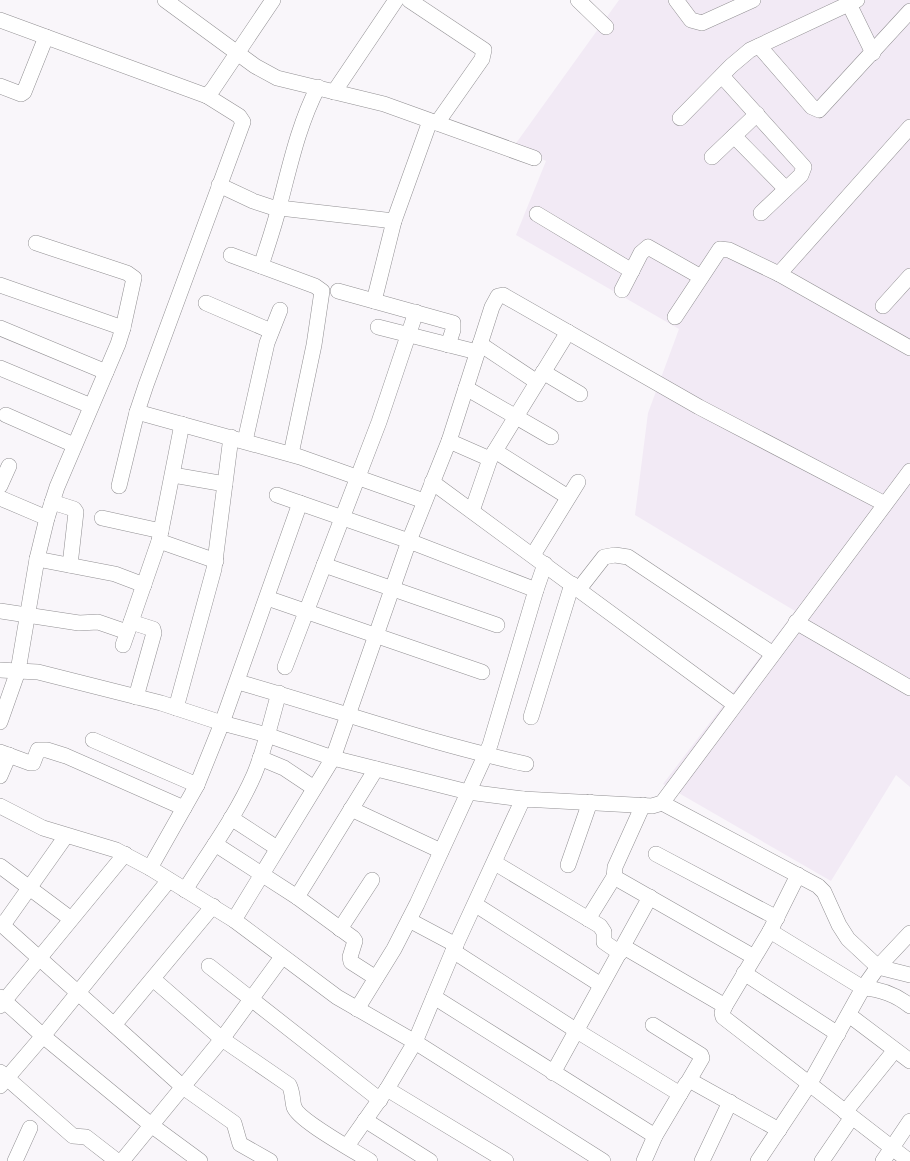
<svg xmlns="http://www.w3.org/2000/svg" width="910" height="1161" viewBox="0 0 910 1161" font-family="'Noto Sans',sans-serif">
<rect width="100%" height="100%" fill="#f9f6fa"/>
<path fill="#f2eaf5" d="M619,0H910V787L896,775L831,881L663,784L795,611L635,515L648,413L679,329L516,235L546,161L514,146Z"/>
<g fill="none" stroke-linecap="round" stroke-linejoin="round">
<defs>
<g id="minor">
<path d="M165,0L255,66L277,78L384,104L534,158"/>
<path d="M409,0L484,50L482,59L437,123"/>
<path d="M578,0L606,27"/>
<path d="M676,0L691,20L702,23L753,0"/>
<path d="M849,4L873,53"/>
<path d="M0,20L207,96L213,89L273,0"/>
<path d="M759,46L812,107L819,110L910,11"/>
<path d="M722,76L804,167L801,175L761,213"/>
<path d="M0,86L21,94L24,92L46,37"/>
<path d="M334,92L396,0"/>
<path d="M680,118L731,66L750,50L857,0"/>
<path d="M910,127L779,274L910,348"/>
<path d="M734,136L786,189"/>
<path d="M712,157L757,114"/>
<path d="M219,185L253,201L271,207L394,221"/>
<path d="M537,214L632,271"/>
<path d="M36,243L127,273L134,278L123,328L118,344L57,487L47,518L37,559L18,671L38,672L161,703L222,723L300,503"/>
<path d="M231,255L315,286L322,291L314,345L291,454"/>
<path d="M261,266C267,247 274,227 279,207C290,166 298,126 318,87"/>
<path d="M0,285L123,328"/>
<path d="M622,290L641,253L648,247L701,277"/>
<path d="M338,291L453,323V330L448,345"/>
<path d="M374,301L394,221L430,121"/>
<path d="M206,303L271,331"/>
<path d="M883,306L910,276"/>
<path d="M675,317L720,249L729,250L779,274"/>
<path d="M378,327L477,352"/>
<path d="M0,328L106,372"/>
<path d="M480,344L537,382"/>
<path d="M0,368L91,406"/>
<path d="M543,372L580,394"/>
<path d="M466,388L551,437"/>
<path d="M137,412L300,457L424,501"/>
<path d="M6,415L74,445"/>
<path d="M245,441L267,343L280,310"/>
<path d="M449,441L490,459"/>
<path d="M495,451L568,497"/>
<path d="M173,475L225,484"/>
<path d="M432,482L734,704"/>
<path d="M0,486L9,466"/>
<path d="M119,486L137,412L146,385L243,122L239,116L207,96"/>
<path d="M277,495L409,541L449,441L492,307L498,296L503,295L699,407L885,504"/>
<path d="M0,498L47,518"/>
<path d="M52,502L74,509L76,512L70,565"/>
<path d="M472,511L490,459L568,332"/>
<path d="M102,518L161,531"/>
<path d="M159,541L216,561"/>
<path d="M533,555L578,482"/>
<path d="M37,559L115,574L144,585"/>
<path d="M324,565L497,625"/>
<path d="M579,589L604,557L615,555L628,557L773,654"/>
<path d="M536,590L545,564"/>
<path d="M267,598L482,672"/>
<path d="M0,611L79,623L98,622L127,632"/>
<path d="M131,622L153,629L154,633L136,697"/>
<path d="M796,622L910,688"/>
<path d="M123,645L159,541L182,424"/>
<path d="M285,667L379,422L416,312"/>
<path d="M0,670L18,671L0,722"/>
<path d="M238,682C334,709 428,743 526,764"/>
<path d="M176,708L214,569L231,437"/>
<path d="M531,717L572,584"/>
<path d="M93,740L197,785"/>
<path d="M0,752L30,763H33L38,750H47L66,756L184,808"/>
<path d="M260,758L284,768L314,788"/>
<path d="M0,776L9,755"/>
<path d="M662,803L818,886L824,892L839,925L848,939L878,967L910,975"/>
<path d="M643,805L615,867L614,877L754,957"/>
<path d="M0,806L43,828L116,850L150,868L234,920L337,997L415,1042L603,1161"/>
<path d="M351,809L441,851"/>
<path d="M231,818L277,848"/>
<path d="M215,844L297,897L353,938L355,941L350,957L351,962L376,978"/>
<path d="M656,854L777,918"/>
<path d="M495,863L600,926L604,932V942L620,953"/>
<path d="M568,865L590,802"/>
<path d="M0,866L71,919"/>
<path d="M150,868L197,785L222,723L267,735L333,758L409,541L536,590L490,745L417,904L394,949L357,1009"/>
<path d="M798,875L770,931L725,1006L722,1013L723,1017L909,1161"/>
<path d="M185,890C209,852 236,816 254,775C265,749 271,720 279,693"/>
<path d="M297,897L376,769"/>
<path d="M476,905L601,985"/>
<path d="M213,906L114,1025L183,1087L234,1123L240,1144L270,1161"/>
<path d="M588,919L614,877"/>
<path d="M234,920L333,758L468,792L523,799"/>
<path d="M409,920L456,945"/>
<path d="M0,923L114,1025"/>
<path d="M3,925L66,836"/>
<path d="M340,929L372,880"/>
<path d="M770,931L863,988C881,989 895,994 910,1006"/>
<path d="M624,947L725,1006"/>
<path d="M453,951L577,1031L680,1094"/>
<path d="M209,966L380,1100"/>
<path d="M744,973L838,1034"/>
<path d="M153,979L222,1039L289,1085C293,1092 292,1100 294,1107C299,1121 355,1151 370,1161"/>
<path d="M0,997L43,1036L151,1125L200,1161"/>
<path d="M434,997L655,1136"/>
<path d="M0,1006L125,854"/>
<path d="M849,1015L910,1061"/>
<path d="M653,1025L701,1055L702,1058L688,1082"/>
<path d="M0,1072L73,1136L86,1137L117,1161"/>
<path d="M553,1073L650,897"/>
<path d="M0,1086L43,1036L169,880"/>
<path d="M387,1089L506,1161"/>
<path d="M845,1112L895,1050"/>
<path d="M365,1120L430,1161"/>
<path d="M347,1146L387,1089L415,1042L453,951L523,799L652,806L662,803L910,471"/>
<path d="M15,1161L30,1128"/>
<path d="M122,1161L222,1039L282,957"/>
<path d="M644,1161L655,1136L686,1084L691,1081L779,1130"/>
<path d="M702,1161L730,1102"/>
<path d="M758,1161L810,1083L863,988L878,967L910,933"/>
<path d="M822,1161L852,1117"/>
<path d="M883,1161L910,1121"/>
</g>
</defs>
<use href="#minor" stroke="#929093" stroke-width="16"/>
<use href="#minor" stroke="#fff" stroke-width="15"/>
</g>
</svg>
